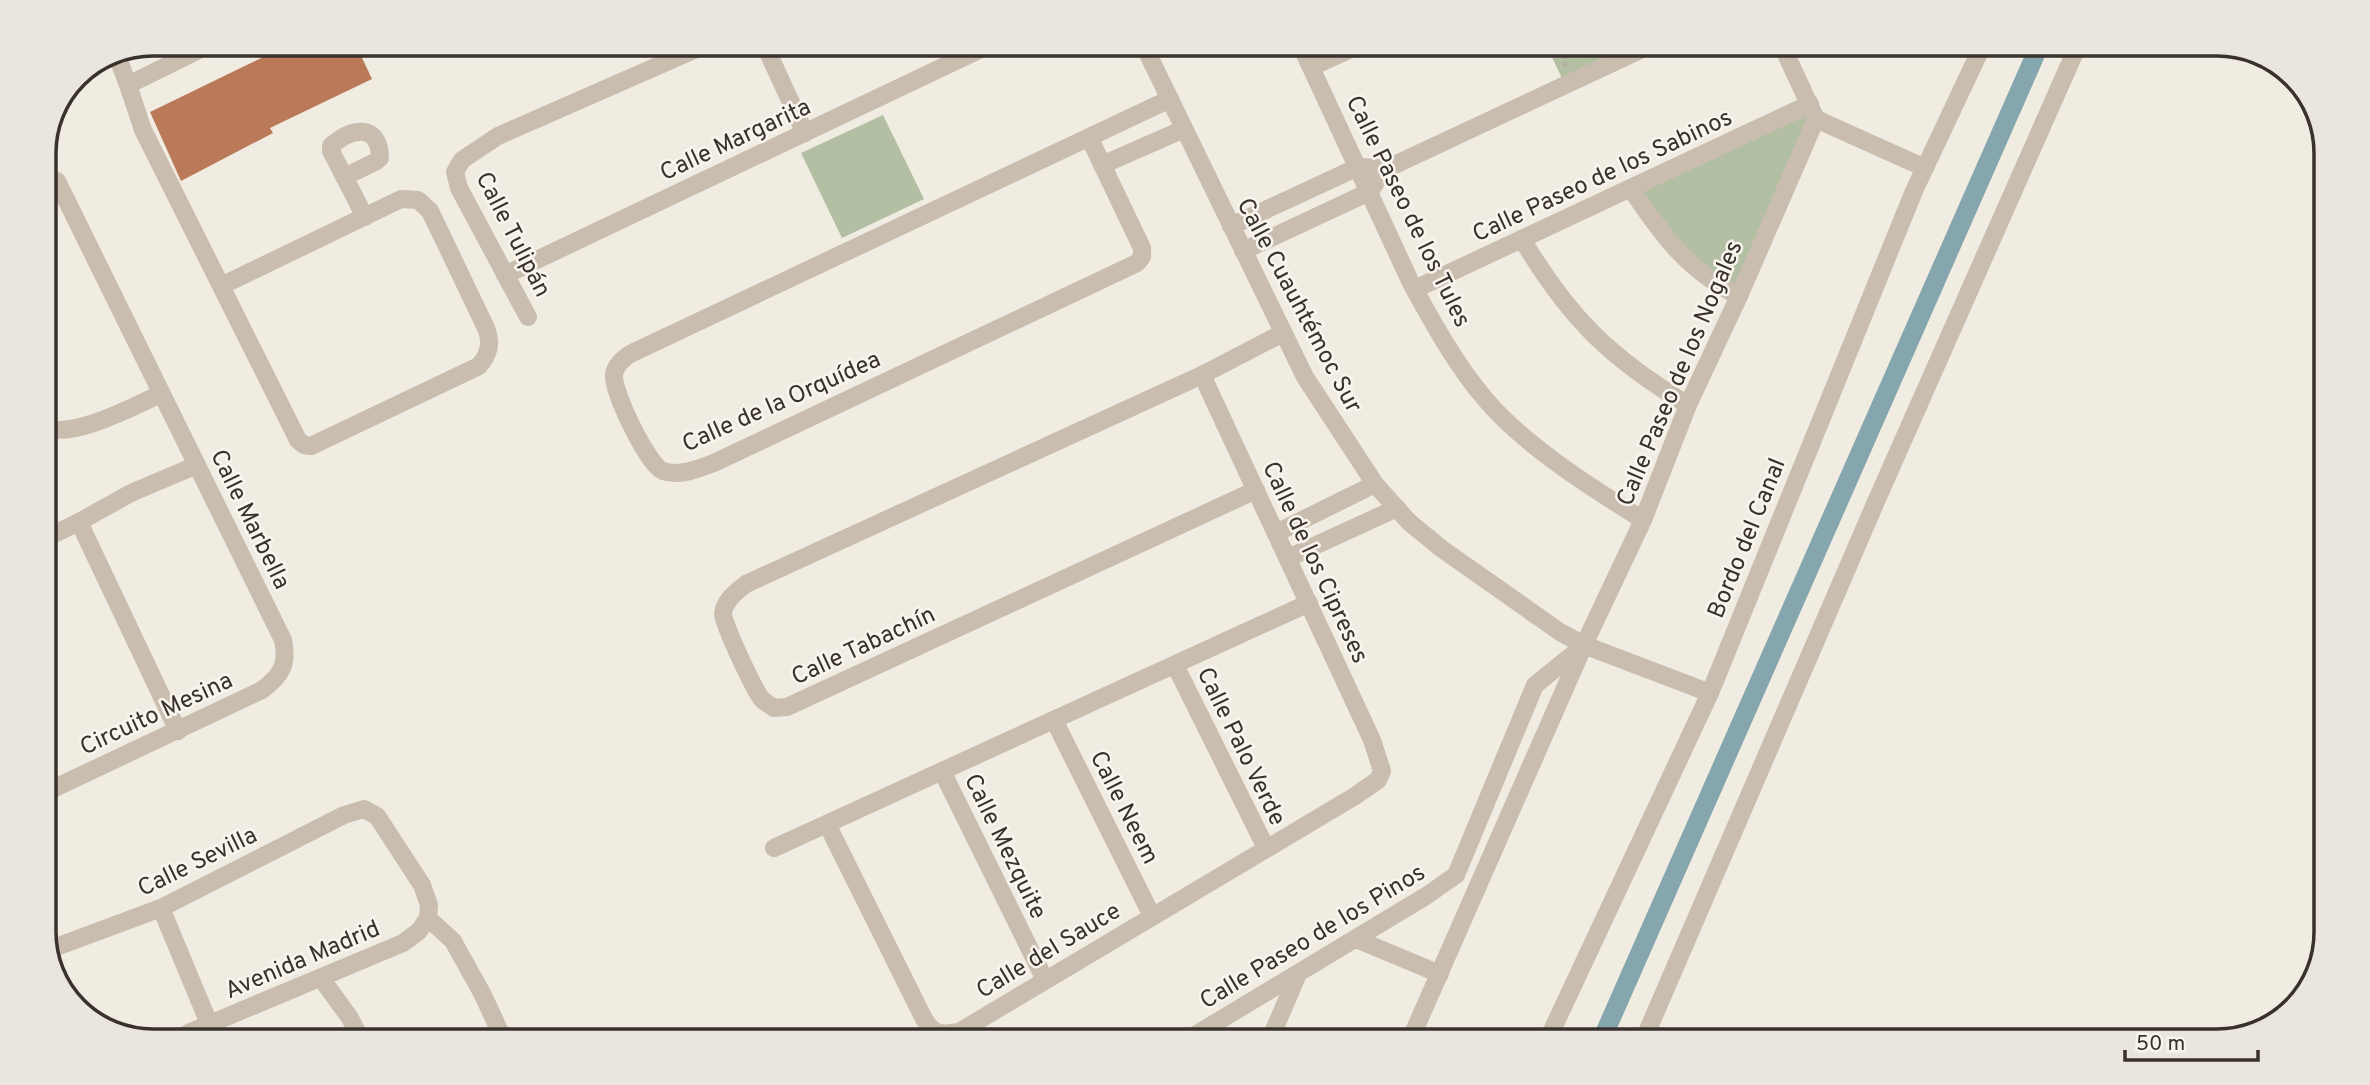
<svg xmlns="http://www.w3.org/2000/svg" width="2370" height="1085" viewBox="0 0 2370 1085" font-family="Overpass,sans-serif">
<rect width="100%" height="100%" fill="#f1ece2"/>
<g fill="#b3bfa3">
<path d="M1548,49L1621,50L1562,78Z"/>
<path d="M1813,105L1745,296L1700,270L1638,185Z"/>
<path d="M883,115L924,199L842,238L801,153Z"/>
</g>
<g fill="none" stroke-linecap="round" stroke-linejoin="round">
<path stroke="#84a6ac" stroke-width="19" d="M1602,1039L2037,51"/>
</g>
<path fill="#ba7958" d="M290,44L356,45L372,79L270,128L273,133L181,181L150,112Z"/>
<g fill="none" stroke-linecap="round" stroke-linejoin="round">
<path stroke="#b5a899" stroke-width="3.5" stroke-dasharray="3.5 3.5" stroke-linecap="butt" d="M1565,66V49"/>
<g stroke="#c9bdaf" stroke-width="18">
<path d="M765,46L805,133"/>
<path d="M1145,48L1305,377L1375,484L1409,522L1442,549L1560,632L1584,645L1710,693"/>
<path d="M1302,48L1411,283C1433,323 1456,365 1486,400C1526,447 1591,487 1643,520"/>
<path d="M1784,50L1816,119L1925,168"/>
<path d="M118,58L128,85L211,44"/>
<path d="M1311,67L1351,49"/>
<path d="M128,85L143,130L298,440L304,445L311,446L479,366C489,354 492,343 486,328L430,211L418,200L401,199L221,286"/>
<path d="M1089,137L1142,248V257L1137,263L716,462C700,468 680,477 663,471C647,464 613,392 614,375C615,365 623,359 630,354L1170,99"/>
<path d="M1102,165L1184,129"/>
<path d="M344,177L375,162L380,158C379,122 351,128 331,146V151L365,217"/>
<path d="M1631,189C1662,235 1688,271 1739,296"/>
<path d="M1231,226L1358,167L1388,168L1640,50"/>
<path d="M1522,239C1569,318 1610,358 1688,405"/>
<path d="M1243,251L1369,192L1375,184"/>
<path d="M505,275L985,47"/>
<path d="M1415,289L1810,104"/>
<path d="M528,317L459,188L455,172L462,160L498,136L703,46"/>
<path d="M44,427C72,440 133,406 161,394"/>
<path d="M1256,490L787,707L774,708C770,705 764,702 761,698C754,689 722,622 723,613C725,600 736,592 746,584L1202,375L1283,333"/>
<path d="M79,522L178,731"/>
<path d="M1276,533L1375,484"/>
<path d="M44,539L79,522L131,493L197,465"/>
<path d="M1288,558L1397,508"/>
<path d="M1175,665L1266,848"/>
<path d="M1054,720L1152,916"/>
<path d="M44,770L53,789"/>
<path d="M942,771L1045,980"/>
<path d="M44,793L262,690C282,675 288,664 283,640L57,181"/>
<path d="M827,824L924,1019C934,1035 941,1035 959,1032L1355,796L1378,780L1382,771L1372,740L1202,375"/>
<path d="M774,848L1309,603"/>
<path d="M161,908L213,1033"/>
<path d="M1356,939L1440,974"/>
<path d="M48,950L161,908L344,815L364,809L377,816L422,885L429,905L428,918L453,941L483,995L501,1034"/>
<path d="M321,978L350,1018L358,1034"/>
<path d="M188,1033L403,943L419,931L428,918"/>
<path d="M1192,1037L1426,896L1456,875L1535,685L1581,648"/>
<path d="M1271,1037L1298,974"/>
<path d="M1411,1038L1584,645L1643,520L1688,405L1739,296L1816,119"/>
<path d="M1548,1039L1710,693L1914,191L1980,51"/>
<path d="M1644,1039L1878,497L2075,52"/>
</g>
</g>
<g text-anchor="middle" stroke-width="5" stroke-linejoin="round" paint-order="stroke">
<g font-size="24" fill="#38312c" stroke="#f9f5ee">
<text transform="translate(735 139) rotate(-25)" y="8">Calle Margarita</text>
<text transform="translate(1602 175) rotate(-25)" y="8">Calle Paseo de los Sabinos</text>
<text transform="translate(1409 211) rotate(64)" y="8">Calle Paseo de los Tules</text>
<text transform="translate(514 234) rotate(63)" y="8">Calle Tulipán</text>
<text transform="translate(1300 305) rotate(62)" y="8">Calle Cuauhtémoc Sur</text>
<text transform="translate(1679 373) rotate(-67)" y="8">Calle Paseo de los Nogales</text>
<text transform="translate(781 401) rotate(-24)" y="8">Calle de la Orquídea</text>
<text transform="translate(251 519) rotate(64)" y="8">Calle Marbella</text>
<text transform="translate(1746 538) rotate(-68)" y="8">Bordo del Canal</text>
<text transform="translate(1316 562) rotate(65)" y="8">Calle de los Cipreses</text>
<text transform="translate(863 645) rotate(-25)" y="8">Calle Tabachín</text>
<text transform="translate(156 713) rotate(-25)" y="8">Circuito Mesina</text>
<text transform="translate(1242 746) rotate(64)" y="8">Calle Palo Verde</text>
<text transform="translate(1125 807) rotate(63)" y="8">Calle Neem</text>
<text transform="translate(1006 846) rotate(64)" y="8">Calle Mezquite</text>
<text transform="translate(197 861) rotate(-26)" y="8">Calle Sevilla</text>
<text transform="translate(1312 936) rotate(-31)" y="8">Calle Paseo de los Pinos</text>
<text transform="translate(1048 950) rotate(-31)" y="8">Calle del Sauce</text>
<text transform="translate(302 959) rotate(-23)" y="8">Avenida Madrid</text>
</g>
</g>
<path d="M0 0H2370V1085H0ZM153 56H2217A97 97 0 0 1 2314 153V932A97 97 0 0 1 2217 1029H153A97 97 0 0 1 56 932V153A97 97 0 0 1 153 56Z" fill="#eae5de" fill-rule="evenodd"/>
<path fill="none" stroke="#38312c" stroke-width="3.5" d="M153 56H2217A97 97 0 0 1 2314 153V932A97 97 0 0 1 2217 1029H153A97 97 0 0 1 56 932V153A97 97 0 0 1 153 56Z"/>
<path d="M2125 1050v10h133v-10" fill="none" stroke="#38312c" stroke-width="3.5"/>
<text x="2136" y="1050" font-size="21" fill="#38312c" stroke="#f9f5ee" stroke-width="5" paint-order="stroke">50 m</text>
</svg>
